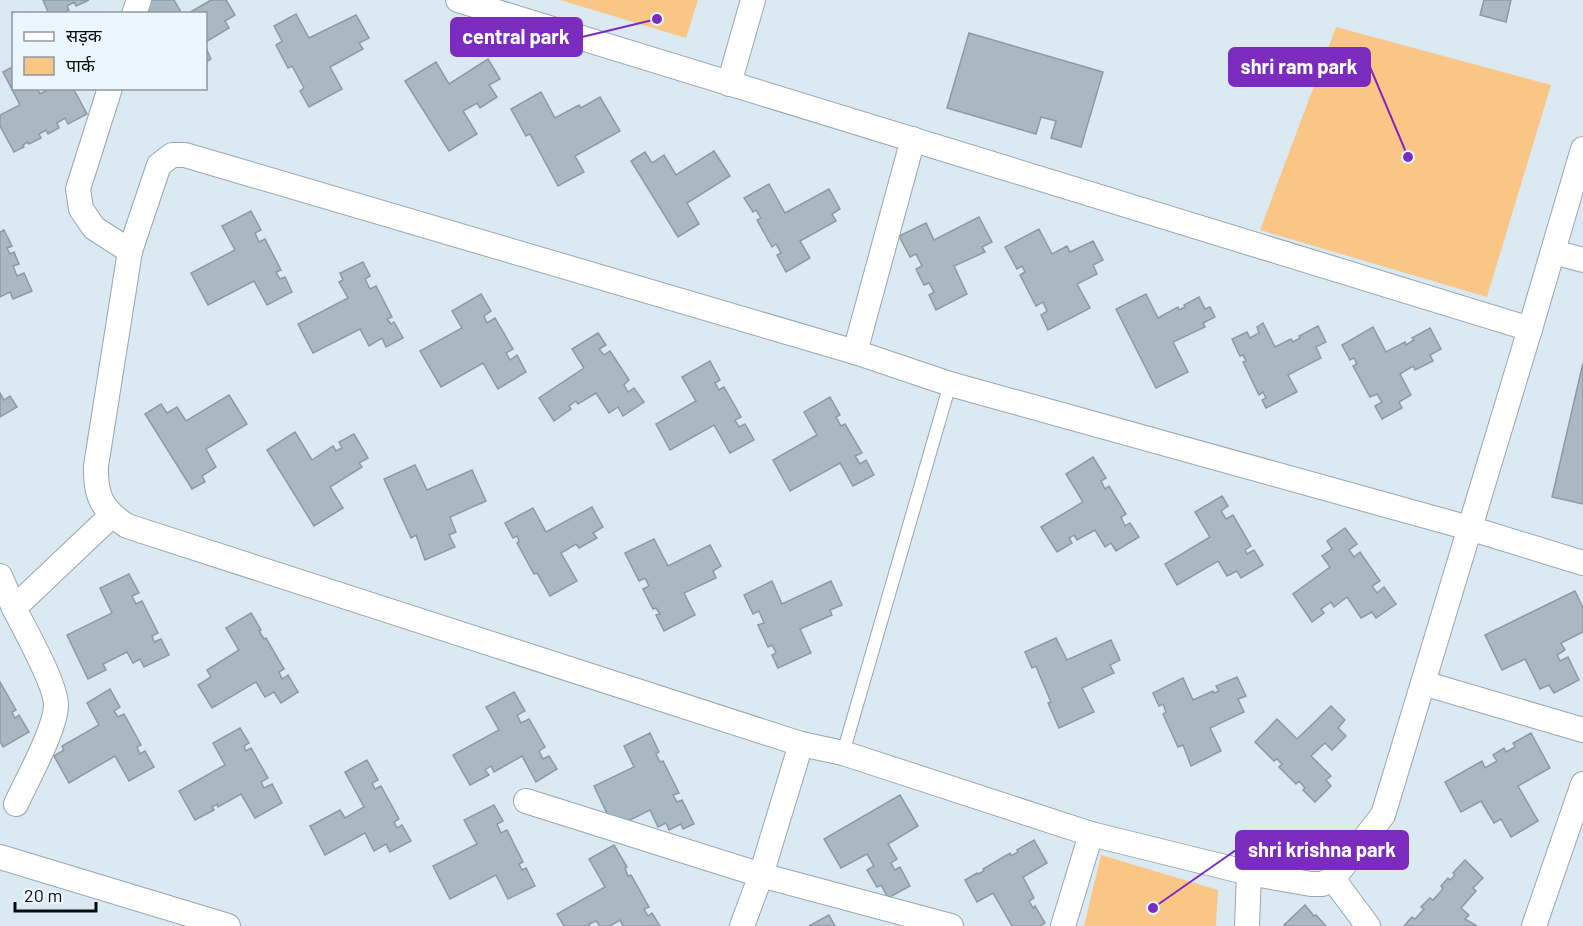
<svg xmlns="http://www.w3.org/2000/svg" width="1583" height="926" viewBox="0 0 1583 926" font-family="Barlow,'Noto Sans Devanagari',sans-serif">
<rect width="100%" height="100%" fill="#dbe9f3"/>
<g fill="#fac685">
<path d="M560,0H698L686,38Z"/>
<path d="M1336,27L1551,85L1487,297L1260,230Z"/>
<path d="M1101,855L1218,890L1216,926H1084Z"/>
</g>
<g fill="#aab8c1" stroke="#8d9aa3" stroke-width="1.5">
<path d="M43,0H89L76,6L74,2L67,6L69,10L60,14H49Z"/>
<path d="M150,0H174L182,14H150L144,3Z"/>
<path d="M211,0H226L235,15L225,21L229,28L206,42V14H187Z"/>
<path d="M1484,0H1511L1506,22L1480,15Z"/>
<path d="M296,14L309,38L356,15L369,38L359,43L363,49L330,67L342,89L309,107L300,91L304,88L292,66L288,68L276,45L282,41L274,26Z"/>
<path d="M969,33L1103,72L1081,147L1051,138L1056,121L1041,117L1036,134L947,108Z"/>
<path d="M206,48L211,59L206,62Z"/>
<path d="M488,59L500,79L489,85L497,97L480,108L477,103L463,111L477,134L449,151L405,81L436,62L449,84Z"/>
<path d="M14,66V88H37L40,94L51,88H73L87,114L68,124L65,118L57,123L59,128L48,134L46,130L39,134L41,138L29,144L28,142L23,145L24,147L14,152L0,126V115L20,105L3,72Z"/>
<path d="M541,92L555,118L579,105L581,108L600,97L620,131L575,156L584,172L558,186L530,134L526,136L511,109Z"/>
<path d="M714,151L730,176L687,203L699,224L678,237L631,161L645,152L652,163L664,155L676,175Z"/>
<path d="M769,184L785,213L829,189L840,209L832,214L836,221L800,241L810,258L786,272L777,255L781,253L776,244L772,247L757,220L761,218L756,210L753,212L744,198Z"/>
<path d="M251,211L261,230L255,233L259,242L265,239L281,270L276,272L280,279L285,277L292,292L267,305L254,281L208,305L191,273L235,250L222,226Z"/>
<path d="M979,217L992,242L982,247L985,252L954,266L967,294L936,310L929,295L934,292L929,283L924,285L916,269L922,266L916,254L910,257L899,236L926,223L934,240Z"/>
<path d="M1039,229L1052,254L1067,246L1070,252L1093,241L1103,260L1093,265L1097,274L1077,284L1090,308L1048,330L1041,315L1047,311L1043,302L1036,306L1020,275L1025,272L1022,266L1017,269L1005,247Z"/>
<path d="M4,230L12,246L7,248L10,254L14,252L19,264L13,266L17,276L24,273L32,291L13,299L10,292L0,297V232Z"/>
<path d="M363,262L370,276L365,279L370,289L376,286L392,317L387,319L391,324L394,322L403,338L386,347L382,338L369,346L360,329L313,353L298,324L348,298L339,282L343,280L340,273Z"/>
<path d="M481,294L491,311L484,316L487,323L495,318L513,349L506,353L510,360L517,355L526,372L498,389L483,363L441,387L420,351L462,328L452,311Z"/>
<path d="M1146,294L1158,318L1178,307L1179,310L1185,307L1184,305L1199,297L1205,309L1210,307L1215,317L1203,323L1205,327L1173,342L1188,372L1156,388L1116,309Z"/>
<path d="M1263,323L1275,347L1291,339L1293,342L1300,338L1299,336L1318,326L1326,342L1316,347L1321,358L1288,375L1297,392L1266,408L1262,400L1266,398L1263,392L1259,395L1243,362L1246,361L1243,355L1240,356L1232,339L1247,332L1250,338L1259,333L1257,327Z"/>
<path d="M1373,327L1386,352L1405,342L1406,345L1414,340L1412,338L1430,328L1441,349L1430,355L1433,361L1415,370L1413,366L1400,374L1411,395L1399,402L1402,408L1382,419L1375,406L1382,402L1377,394L1370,397L1353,366L1357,364L1354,358L1350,360L1342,345Z"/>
<path d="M598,333L606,345L599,349L604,355L610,351L629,380L624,385L628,392L634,388L644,402L623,416L618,407L609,413L596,393L578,404L576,401L569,406L571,409L554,421L539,398L584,368L572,349Z"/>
<path d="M710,361L720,380L715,383L719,390L724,387L741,417L735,420L739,427L745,424L754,440L730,453L714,425L670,450L656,424L696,401L682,377Z"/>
<path d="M1583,363V504L1552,497Z"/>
<path d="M0,393L4,400L10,396L17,407L0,417Z"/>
<path d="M229,395L247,424L206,449L216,467L202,476L205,482L192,489L145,414L161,404L167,413L177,407L186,421Z"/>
<path d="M830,397L840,415L836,417L841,426L845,424L862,453L855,456L860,464L866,460L874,475L853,486L840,463L790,491L773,460L817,435L804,412Z"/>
<path d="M295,432L312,460L333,446L336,451L342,448L339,442L354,434L368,458L359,463L362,467L330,487L343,508L314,526L267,450Z"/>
<path d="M1093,457L1106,478L1101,481L1105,489L1109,486L1126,514L1121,517L1125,526L1130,523L1139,537L1116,551L1111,543L1105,547L1095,530L1077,540L1074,535L1069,538L1072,543L1057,552L1041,527L1083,502L1066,474Z"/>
<path d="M415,465L427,490L472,470L486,501L450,517L456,532L449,535L455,547L425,560L416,535L411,538L384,479Z"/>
<path d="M1222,496L1228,506L1221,511L1226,519L1233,515L1251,546L1245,550L1247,554L1254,550L1263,565L1241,578L1237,571L1227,576L1218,561L1177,585L1165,564L1210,537L1195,512Z"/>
<path d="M592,507L603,527L593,533L597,538L579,548L576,544L561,553L577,581L550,596L537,573L534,574L517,543L519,541L517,536L513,538L505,523L533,508L546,532Z"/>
<path d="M1345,528L1357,544L1349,550L1354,557L1360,552L1380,581L1372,586L1377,593L1384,587L1396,604L1376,618L1372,612L1361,618L1347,597L1334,607L1331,602L1321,609L1324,613L1312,622L1293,594L1330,567L1322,556L1332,549L1327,541Z"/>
<path d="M654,539L668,566L710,545L721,566L713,571L716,578L684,593L695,615L664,631L656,615L660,614L656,608L653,609L643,589L649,586L645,578L639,581L625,553Z"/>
<path d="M129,574L139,593L132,596L136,604L142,601L158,633L152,636L154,642L161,639L169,655L144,667L140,659L133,663L127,652L103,664L106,670L88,679L67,635L112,613L100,588Z"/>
<path d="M772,581L782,604L831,581L842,605L830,610L832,615L800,629L811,653L778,668L772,655L776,653L772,645L768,647L758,625L764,623L759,611L753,614L744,595Z"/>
<path d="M1575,591L1583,608V632L1561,643L1565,650L1557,655L1560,661L1568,657L1579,680L1554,693L1549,685L1540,689L1525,659L1502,670L1485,635Z"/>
<path d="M251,613L261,630L259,631L264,639L266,638L284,669L279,672L282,679L288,675L298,692L281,703L274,692L265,697L256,682L212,708L198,685L211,677L207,670L239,650L226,628Z"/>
<path d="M1056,638L1067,660L1111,640L1120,660L1110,665L1114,673L1082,688L1094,712L1059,728L1048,703L1051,702L1039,674L1036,666L1032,668L1025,652Z"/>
<path d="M1237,677L1246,696L1238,699L1244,712L1210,728L1221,751L1191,766L1183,745L1178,747L1163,714L1166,712L1163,704L1159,706L1153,693L1183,678L1193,700L1213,691L1214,693L1219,691L1216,686Z"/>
<path d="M0,682L16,710L12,712L15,718L19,715L29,732L3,747L0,741Z"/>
<path d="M110,689L120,707L114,711L118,717L124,714L141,745L137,747L140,754L145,751L154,767L129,781L115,756L69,783L54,756L64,750L62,746L99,725L87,703Z"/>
<path d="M514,692L525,711L517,715L521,723L529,719L545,747L539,751L543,759L549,756L557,769L536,782L522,756L494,772L491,766L485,770L489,775L470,785L453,755L499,730L486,707Z"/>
<path d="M1331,706L1345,720L1338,728L1346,736L1332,750L1325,743L1311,756L1331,776L1326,780L1331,786L1315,802L1303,790L1305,788L1299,781L1296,784L1279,767L1282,764L1277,759L1274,761L1255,742L1277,719L1297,739Z"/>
<path d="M240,728L249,743L244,746L246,751L251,748L268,778L261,782L264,788L272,784L282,803L255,818L241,794L218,807L217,804L212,807L214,810L195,820L179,791L225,765L213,743Z"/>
<path d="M650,733L659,752L656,754L660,762L663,761L679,793L673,795L677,802L682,800L694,824L683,829L681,824L669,830L666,823L658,827L650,810L614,828L594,786L634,767L624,746Z"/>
<path d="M1531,733L1550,768L1518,786L1538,821L1511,837L1501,819L1494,823L1481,801L1461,812L1445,782L1482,761L1485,768L1497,761L1493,755L1504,748L1506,752L1515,747L1513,743Z"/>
<path d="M367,760L378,780L372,783L375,789L381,786L399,819L394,822L397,828L402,825L411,841L390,852L386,844L374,851L365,833L325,855L310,826L340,810L345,818L364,807L345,772Z"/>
<path d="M900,795L918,826L888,844L897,859L891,863L895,870L900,867L910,886L888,898L881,885L877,887L867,870L874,866L867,854L841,868L824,839Z"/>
<path d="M494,805L503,821L497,824L501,833L507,830L523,862L519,864L522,870L526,868L535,886L508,899L496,875L450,899L433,866L477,844L464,820Z"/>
<path d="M1034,840L1047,863L1023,877L1034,898L1029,901L1033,908L1035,906L1045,923L1040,926H1012L993,893L977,902L965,880L977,873L978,874L984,871L983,869L1010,853L1011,856L1018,852L1017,850Z"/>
<path d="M614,845L627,867L625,868L628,876L631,875L649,907L644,909L648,916L652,913L660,926H623L620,920L610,926H600L596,921L589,924L590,926H564L557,914L605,887L589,859Z"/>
<path d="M1465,860L1483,878L1473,888L1476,891L1461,908L1469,915L1465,919L1477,926H1404L1412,917L1415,919L1424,909L1421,907L1430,898L1433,900L1443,889L1441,886L1448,878L1450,880L1455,875L1453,873Z"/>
<path d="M1305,905L1314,916L1316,915L1326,926H1285L1284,925Z"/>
<path d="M829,915L835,926H809Z"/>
</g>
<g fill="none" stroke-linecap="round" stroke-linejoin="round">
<defs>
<path id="service" d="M843,753L950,384"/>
<g id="minor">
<path d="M458,0L1530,329L1383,815L1333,879L1322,884H1311L1249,873L1091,834L843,753L801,744L127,526C102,510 95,496 96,466L130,251L159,165L172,155H185L855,352L950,384L1469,528L1583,563"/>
<path d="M134,14L139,0"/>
<path d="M729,84L753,0"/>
<path d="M110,88L78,189L81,209L94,228L130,251"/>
<path d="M1553,252L1583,260"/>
<path d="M1530,329L1583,149"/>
<path d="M855,352L913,139"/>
<path d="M0,576L14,608"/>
<path d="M1423,683L1583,730"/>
<path d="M526,801L761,875L951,926"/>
<path d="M16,804C27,780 55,730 56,706C57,686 24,628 14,608L111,516"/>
<path d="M0,857L228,926"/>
<path d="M1333,879L1368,926"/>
<path d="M742,926L761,875L801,744"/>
<path d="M1063,926L1091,834"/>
<path d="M1247,926L1249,873"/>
<path d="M1534,926L1583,784"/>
</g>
</defs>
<use href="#service" stroke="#98a5ae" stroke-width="14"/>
<use href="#minor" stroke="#98a5ae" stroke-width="26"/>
<use href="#service" stroke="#fff" stroke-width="12"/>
<use href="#minor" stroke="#fff" stroke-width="24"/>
</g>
<path fill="none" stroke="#7b2cbf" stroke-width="2" d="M657 19L582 37M1408 157L1370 67M1153 908L1236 850"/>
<g fill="#7b2cbf" stroke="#ebf6fe" stroke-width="2">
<circle cx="657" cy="19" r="6"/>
<circle cx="1408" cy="157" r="6"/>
<circle cx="1153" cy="908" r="6"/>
</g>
<g fill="#7b2cbf" stroke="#7b2cbf" stroke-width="2">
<rect x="451" y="18" width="131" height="38" rx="6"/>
<rect x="1229" y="48" width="141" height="38" rx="6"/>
<rect x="1236" y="831" width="172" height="38" rx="6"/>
</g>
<g font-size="20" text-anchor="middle" font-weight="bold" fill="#fff">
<text x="516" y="44">central park</text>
<text x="1299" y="74">shri ram park</text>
<text x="1322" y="857">shri krishna park</text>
</g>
<rect x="12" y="12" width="195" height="78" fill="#ebf6fe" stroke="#90989f" stroke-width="1.5"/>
<rect x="24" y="32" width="30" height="9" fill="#ffffff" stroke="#90989f" stroke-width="1.5"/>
<text x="66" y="42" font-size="18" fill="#080c10">सड़क</text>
<rect x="24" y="57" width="30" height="18" fill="#fac685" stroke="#90989f" stroke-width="1.5"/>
<text x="66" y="72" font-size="18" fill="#080c10">पार्क</text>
<path d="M15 902v9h81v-9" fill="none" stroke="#080c10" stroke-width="3"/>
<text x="24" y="902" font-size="18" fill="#080c10" stroke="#ebf6fe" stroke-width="4.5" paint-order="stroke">20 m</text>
</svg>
